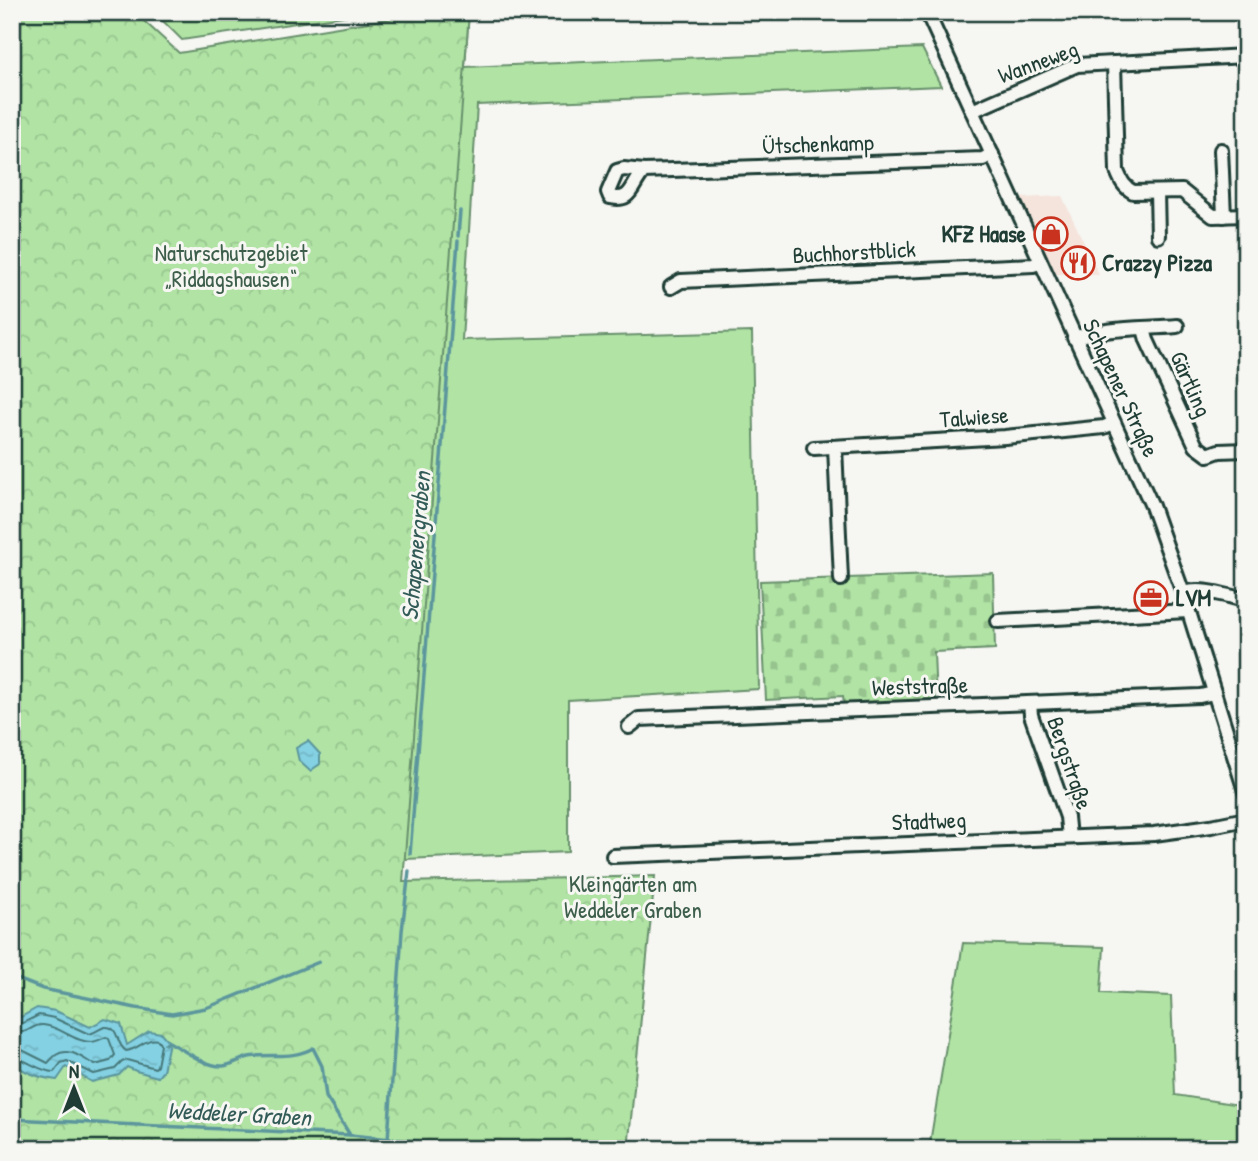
<svg xmlns="http://www.w3.org/2000/svg" width="1258" height="1161" viewBox="0 0 1258 1161" font-family="'Patrick Hand',sans-serif">
<defs>
<pattern id="forest-crowns" width="20" height="18" patternUnits="userSpaceOnUse" patternTransform="scale(1.75)"><rect width="20" height="18" fill="#b0e3a4"/><path d="M2 6a3 3 0 1 1 6 0M12 15a3 3 0 1 1 6 0" fill="none" stroke="#97c48e"/></pattern>
<pattern id="cemetery-stones" width="16" height="16" patternUnits="userSpaceOnUse" patternTransform="scale(1.75)"><rect width="16" height="16" fill="#b0e3a4"/><path d="M2 7V4a2 2 0 0 1 4 0v3zM10 15v-3a2 2 0 0 1 4 0v3z" fill="#97c48e"/></pattern>
<pattern id="water-ripples" width="26" height="14" patternUnits="userSpaceOnUse" patternTransform="scale(1.75)"><rect width="26" height="14" fill="#84d1e3"/><path d="M2 4q2-2 4 0t4 0M15 11q2-2 4 0t4 0" fill="none" stroke="#72b4c3"/></pattern>
</defs>
<rect width="100%" height="100%" fill="#f6f6f2"/>
<filter id="ink" filterUnits="userSpaceOnUse"><feTurbulence type="fractalNoise" baseFrequency=".0143" numOctaves="2"/><feDisplacementMap in="SourceGraphic" scale="14" xChannelSelector="R" yChannelSelector="G"/><feConvolveMatrix kernelMatrix="1 2 1 2 8 2 1 2 1" color-interpolation-filters="sRGB"/></filter>
<g filter="url(#ink)">
<path fill="#f5e4dc" d="M1062,196L1099,275L1056,274L1021,198Z"/>
<g fill="#b0e3a4" stroke="#68906c" stroke-width="2">
<path d="M154,12H370L182,40Z"/>
<path d="M469,12L465,67L922,48L941,86L477,105L462,340L752,332L759,689L568,700V852L405,859L12,203L175,56Z"/>
<path d="M963,943L1104,947L1101,993L1171,996L1175,1095L1246,1106V1149H929Z"/>
</g>
<path fill="url(#forest-crowns)" stroke="#68906c" stroke-width="2" d="M12,12H134L179,53L430,12H469L403,882L655,876L628,1149H12Z"/>
<path fill="url(#cemetery-stones)" stroke="#68906c" stroke-width="2" d="M993,573L995,649L934,652L936,702L844,706L843,696L766,700L760,581Z"/>
<g fill="url(#water-ripples)" stroke="#5c969d" stroke-width="2">
<path d="M308,741L320,754V764L310,771L299,761L296,748Z"/>
<path d="M12,1004L21,1017L37,1008L56,1011L90,1027L105,1019L121,1024L127,1045L149,1031L161,1033L169,1042L163,1071L158,1077L136,1071L127,1067L119,1075L92,1082L66,1067L57,1080C41,1078 23,1073 12,1061Z"/>
</g>
<g fill="none" stroke-linecap="round" stroke-linejoin="round">
<g stroke="#47787a" stroke-width="2">
<path d="M12,1016L17,1022L21,1024L39,1015L54,1018L89,1034C95,1033 100,1028 105,1027C120,1026 115,1044 126,1051C138,1050 146,1037 158,1040L161,1045L157,1066L155,1068L127,1060L122,1062L115,1069L94,1074L67,1061L61,1063L54,1072C38,1071 27,1059 12,1057"/>
<path d="M12,1030C29,1037 30,1024 43,1025C60,1026 74,1042 91,1042C96,1042 101,1039 106,1037L109,1039L115,1055L110,1061L95,1065C83,1059 69,1046 56,1055C53,1057 51,1060 48,1063L20,1049L12,1048"/>
</g>
<g stroke="#5c969d" stroke-width="3.5">
<path d="M458,236L460,211"/>
<path d="M410,854L458,241"/>
<path d="M12,977L43,989L136,1008L172,1014L206,1008L319,962"/>
<path d="M165,1044L169,1042C184,1050 206,1067 223,1066C232,1065 241,1059 249,1057C271,1053 292,1060 313,1048L322,1066L326,1097L350,1135"/>
<path d="M12,1119L350,1135L464,1146L547,1149"/>
<path d="M388,1139L402,931L409,871"/>
</g>
<defs>
<g id="minor">
<path d="M927,12L1152,506L1183,593L1246,794"/>
<path d="M1114,63L1117,171C1121,181 1124,187 1133,192L1182,191L1213,216L1246,215"/>
<path d="M972,111L1077,65L1246,56"/>
<path d="M1221,150L1224,216"/>
<path d="M644,171L624,169L617,171L608,192L610,197C633,202 630,186 644,171L983,159L992,154"/>
<path d="M1157,192L1158,236"/>
<path d="M671,287L681,281L1033,265L1040,263"/>
<path d="M1144,329L1147,340L1196,446L1208,455L1219,451L1246,450"/>
<path d="M1074,338C1107,327 1144,329 1177,326"/>
<path d="M835,447L841,579"/>
<path d="M814,448L1005,437L1104,427L1114,423"/>
<path d="M1183,593C1203,587 1226,596 1246,600"/>
<path d="M998,621L1188,611"/>
<path d="M1030,703L1031,715L1067,817L1069,837"/>
<path d="M629,727L639,719L1200,696L1214,693"/>
<path d="M613,856L1154,834L1211,826L1246,819"/>
</g>
</defs>
<use href="#minor" stroke="#1f3d34" stroke-width="18"/>
<use href="#minor" stroke="#f6f6f2" stroke-width="12"/>
</g>
</g>
<defs>
<symbol id="shop-ring" viewBox="-11 -11 22 22"><circle r="9.5" fill="#f6f6f2" stroke="#c8321e" stroke-width="1.5"/><path d="M-5-2.5h2.3a2.7 3.5 0 0 1 5.4 0H5L5.5 6h-11ZM-1.5-2.5h3a1.5 2.3 0 0 0-3 0Z" fill="#c8321e"/></symbol>
<symbol id="restaurant-ring" viewBox="-11 -11 22 22"><circle r="9.5" fill="#f6f6f2" stroke="#c8321e" stroke-width="1.5"/><path d="M-5-6h1v4h1v-4h1v4h1v-4h1v5L-1.5 .5V6h-2V.5L-5-1ZM5-6V6H3V1.5H1.5Q1.5-4 5-6Z" fill="#c8321e"/></symbol>
<symbol id="office-ring" viewBox="-11 -11 22 22"><circle r="9.5" fill="#f6f6f2" stroke="#c8321e" stroke-width="1.5"/><path d="M-6-3h4V-5.5h4V-3h4V5H-6ZM-1-4.5V-3h2v-1.5ZM-6 0V1H6V0Z" fill="#c8321e"/></symbol>
</defs>
<g fill-rule="evenodd">
<use href="#shop-ring" x="1032" y="215" width="38" height="38"/>
<use href="#restaurant-ring" x="1059" y="244" width="38" height="38"/>
<use href="#office-ring" x="1132" y="579" width="38" height="38"/>
</g>
<g text-anchor="middle" stroke-width="6" stroke-linejoin="round" paint-order="stroke">
<g font-size="23" fill="#1f3d34" stroke="#f6f6f2">
<text transform="translate(1038 62) rotate(-20)" y="8">Wanneweg</text>
<text transform="translate(818 144) rotate(-2)" y="8">Ütschenkamp</text>
<text transform="translate(854 252) rotate(-3)" y="8">Buchhorstblick</text>
<text transform="translate(1191 384) rotate(66)" y="8">Gärtling</text>
<text transform="translate(1121 388) rotate(65)" y="8">Schapener Straße</text>
<text transform="translate(974 417) rotate(-4)" y="8">Talwiese</text>
<text transform="translate(920 686) rotate(-2)" y="8">Weststraße</text>
<text transform="translate(1070 763) rotate(71)" y="8">Bergstraße</text>
<text transform="translate(929 821) rotate(-2)" y="8">Stadtweg</text>
</g>
<g font-size="23" font-weight="bold" fill="#1f3d34" stroke="#f6f6f2" text-anchor="start">
<text x="1026" y="242" text-anchor="end">KFZ Haase</text>
<text x="1102" y="271">Crazzy Pizza</text>
<text x="1176" y="606">LVM</text>
</g>
<g font-size="23" fill="#3c5e4a" stroke="#f6f6f2">
<text x="231" y="261">Naturschutzgebiet<tspan x="231" dy="26">„Riddagshausen“</tspan></text>
<text x="633" y="892">Kleingärten am<tspan x="633" dy="26">Weddeler Graben</tspan></text>
</g>
<g font-size="24" font-style="italic" fill="#335b57" stroke="#f6f6f2">
<text transform="translate(416 546) rotate(-85)" y="8">Schapenergraben</text>
<text transform="translate(239 1114) rotate(3)" y="8">Weddeler Graben</text>
</g>
</g>
<rect width="1258" height="1161" fill="none" stroke="#f6f6f2" stroke-width="42"/>
<rect x="21" y="21" width="1216" height="1119" fill="none" stroke="#1f3d34" stroke-width="2.5" filter="url(#ink)"/>
<g transform="translate(74 1088)" stroke="#f6f6f2" stroke-width="5" paint-order="stroke">
<path d="M0-5L12 26L0 18L-12 26Z" fill="#1f3d34"/>
<text y="-10" font-size="19" font-weight="bold" text-anchor="middle" fill="#1f3d34">N</text>
</g>
</svg>
